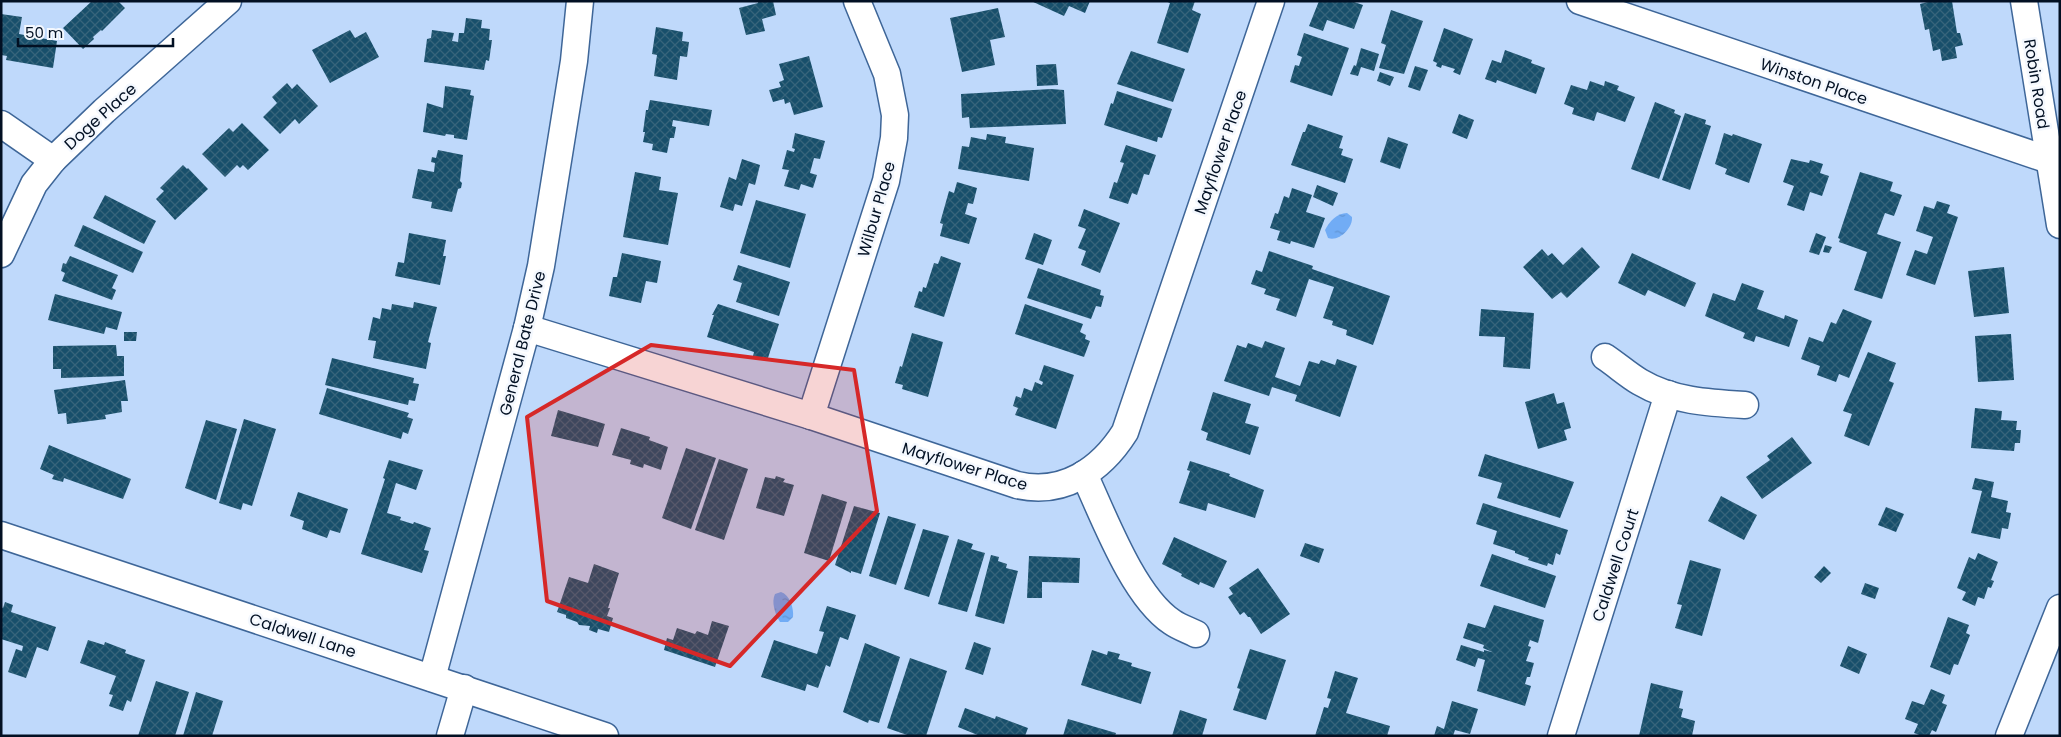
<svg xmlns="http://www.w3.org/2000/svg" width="2061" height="737" viewBox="0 0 2061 737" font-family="Poppins,sans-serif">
<defs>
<pattern id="water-ripples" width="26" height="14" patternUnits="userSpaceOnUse" patternTransform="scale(1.25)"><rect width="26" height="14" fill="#71acf5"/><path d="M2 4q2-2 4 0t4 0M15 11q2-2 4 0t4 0" fill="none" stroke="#6093d2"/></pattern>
<pattern id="building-cross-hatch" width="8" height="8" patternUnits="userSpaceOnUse" patternTransform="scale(1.25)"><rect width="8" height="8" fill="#184f6b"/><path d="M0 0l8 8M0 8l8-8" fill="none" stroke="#37647b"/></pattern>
</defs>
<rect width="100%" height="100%" fill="#bfd9fb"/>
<g fill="url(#water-ripples)">
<path d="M1347,213L1352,217C1353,228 1339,242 1328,238L1325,230C1329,222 1337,213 1347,213Z"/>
<path d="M781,592C790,595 794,609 793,617L788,622H780C775,614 771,602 775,594Z"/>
</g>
<g fill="url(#building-cross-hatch)">
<path d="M92,1H118L125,8L102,31L101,30L93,37L94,39L83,49L63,28Z"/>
<path d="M758,1H773L776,15L762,19L765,31L746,35L739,8L758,3Z"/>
<path d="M1031,1H1090L1085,13L1069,6L1064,16Z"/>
<path d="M1165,1H1195L1192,10L1201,14L1188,53L1157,43L1170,3Z"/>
<path d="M1319,1H1351L1363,5L1354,29L1327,20L1323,31L1309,26Z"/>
<path d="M1931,1H1952L1957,33H1960L1963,45L1955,47L1957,58L1942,61L1940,49L1933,51L1929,29L1925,30L1920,4Z"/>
<path d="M998,8L1005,37L990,40L995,65L962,72L950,18Z"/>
<path d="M1391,10L1423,21L1404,74L1379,68L1386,45L1381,43Z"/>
<path d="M1,14L22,17L19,34L57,41L53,68L6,60L7,56L1,55Z"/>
<path d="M466,18L482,20L481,28L490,29L489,40H492L489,61L486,60L484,70L424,62L427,39L431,38L432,30L454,33L452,41L458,42L459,33H464Z"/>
<path d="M656,27L683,32L682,41L689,42L687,57L680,56L677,80L654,76L657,55L652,54Z"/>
<path d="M1444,28L1473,39L1460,75L1453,72L1455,69L1442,65L1441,68L1436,66L1437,63L1433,61Z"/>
<path d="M350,30L355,38L366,32L379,57L330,83L312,50Z"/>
<path d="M1304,33L1349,48L1332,96L1290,82L1295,65L1299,66L1302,57L1297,55Z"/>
<path d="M1361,48L1379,54L1374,71L1361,67L1358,76L1350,74L1354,65L1356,66Z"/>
<path d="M1505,50L1532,60L1531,63L1545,68L1536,94L1497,80L1496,83L1485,79L1492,60L1501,63Z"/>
<path d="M1131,51L1185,69L1173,102L1117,84Z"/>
<path d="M809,56L823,107L794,115L790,102L785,104L784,99L773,102L769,90L781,87L779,82L784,80L779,64Z"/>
<path d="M1056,64L1058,85L1037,86L1036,65Z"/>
<path d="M1415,66L1428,70L1420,91L1408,87Z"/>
<path d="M1380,72L1394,77L1390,86L1377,81Z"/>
<path d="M1590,81L1604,86L1605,81L1619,86L1617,90L1635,97L1625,122L1597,112L1594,121L1572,114L1574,108L1564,104L1571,85L1587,90Z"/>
<path d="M287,83L292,89L297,84L318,106L299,124L295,119L280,134L263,117L277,103L272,97Z"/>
<path d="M445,86L471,90L470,95L474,96L467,140L454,138V135L446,134L445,136L423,132L427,103L443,108Z"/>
<path d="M1051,89L1064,90L1066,124L970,128L969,117L962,118L961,94Z"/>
<path d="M1117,91L1172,109L1162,138L1158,137L1157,142L1104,125L1111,103L1113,104Z"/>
<path d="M650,100L712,110L709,126L673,120L672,126L676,127L674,138H670L667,153L652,150L653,144L643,142L645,132H643L646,110H648Z"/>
<path d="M1655,102L1675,110L1674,113L1681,116L1659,179L1631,169Z"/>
<path d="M1685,113L1706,120L1705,124L1711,126L1690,190L1662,180Z"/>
<path d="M1459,114L1474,120L1467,139L1452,133Z"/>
<path d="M242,123L269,150L248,170L243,165L240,168L237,165L225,177L202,154L229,128L233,132Z"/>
<path d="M1308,124L1343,136L1339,148L1343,149L1341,155L1353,159L1345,183L1291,165L1303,132H1305Z"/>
<path d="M795,133L825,141L820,159L814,158L810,173L817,175L813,188L801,184L799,190L784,186L789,170L782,169L787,150L794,152L795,149L792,148Z"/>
<path d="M1724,133L1732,136L1733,134L1762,144L1749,183L1725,174L1727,169L1715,164Z"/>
<path d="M987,134L1006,137L1005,143L1034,148L1029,181L958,169L962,146L969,147L971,137L986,140Z"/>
<path d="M1388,137L1408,144L1400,169L1380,162Z"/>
<path d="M1126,145L1156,155L1149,175L1144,174L1137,195L1132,193L1128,204L1109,198L1114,182L1117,183L1124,163L1120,162Z"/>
<path d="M438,150L463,155L460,181L462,183L461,188L458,189L452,212L431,208L432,202L412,198L418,169L434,172L435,163L431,162L432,157L436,158Z"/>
<path d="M742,159L760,165L755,185L749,183L742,206L735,204L733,211L720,207L729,177L736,180Z"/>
<path d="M1791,159L1809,163L1810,160L1823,164L1820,173L1829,176L1822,196L1810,192L1804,211L1787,205L1794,186L1783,182Z"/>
<path d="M183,165L187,169L188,168L208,189L175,220L156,199L164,191L160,188Z"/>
<path d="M635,172L661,177L659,190L678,193L668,245L623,237Z"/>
<path d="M1860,172L1893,182L1890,191L1902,195L1894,216L1885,213L1877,234L1901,242L1882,299L1854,290L1867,252L1839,242L1840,239L1838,238Z"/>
<path d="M957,182L977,188L973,204L968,203L965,214L977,218L969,244L940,236L943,224L940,223L949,191L954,193Z"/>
<path d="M1317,185L1338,193L1333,206L1313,197Z"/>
<path d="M1292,188L1312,195L1306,212L1325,218L1314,248L1291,241L1290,244L1277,240L1280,231L1270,228L1275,213L1278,214L1284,196L1289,198Z"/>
<path d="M105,195L156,221L144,244L93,218Z"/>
<path d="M756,200L806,214L790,268L740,253Z"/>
<path d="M1937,201L1950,205L1947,213L1958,217L1935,285L1906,275L1915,250L1927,254L1933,237L1916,231L1924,206L1934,209Z"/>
<path d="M1084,209L1120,223L1100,273L1081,265L1086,251L1078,248L1086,229L1078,226Z"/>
<path d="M83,225L143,252L133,273L74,246Z"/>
<path d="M409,233L446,240L443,256H446L440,285L395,276L398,262L404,263Z"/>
<path d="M1034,233L1052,240L1043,265L1025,259Z"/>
<path d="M1816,233L1826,237L1819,255L1809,252Z"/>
<path d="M1825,245L1832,247L1829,253L1823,252Z"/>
<path d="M1582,247L1600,267L1567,298L1561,292L1552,299L1523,267L1542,249L1548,256L1552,253L1563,265Z"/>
<path d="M1269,251L1313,266L1312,269L1390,296L1373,345L1346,335L1347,330L1332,325L1333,321L1323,318L1334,287L1309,279L1296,317L1276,310L1280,299L1264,294L1266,289L1251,284L1256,270L1262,272Z"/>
<path d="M622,253L661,261L657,283L646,281L641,303L609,296L613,277H617Z"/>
<path d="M1632,253L1696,283L1685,307L1648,290L1645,296L1618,283Z"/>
<path d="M70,256L118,275L112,288L116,290L112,300L62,281L65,273L61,271L63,263L66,264Z"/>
<path d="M941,256L961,263L944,317L914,307L919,291L922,292L923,287L926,288L934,263L938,264Z"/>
<path d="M738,265L790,282L779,316L736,302L742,283L733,280Z"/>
<path d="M2004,267L2009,313L1974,317L1968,271Z"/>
<path d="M1038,268L1101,290L1100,295L1104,296L1101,307L1096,306L1091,319L1027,298Z"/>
<path d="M1742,283L1764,291L1757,309L1784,319L1785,315L1798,320L1789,347L1756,336L1754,342L1743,338L1745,333L1705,316L1713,293L1735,301Z"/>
<path d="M55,294L122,312L117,330L106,327L104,334L48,320Z"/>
<path d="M414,302L437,307L428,342L431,343L426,369L373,358L376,341L368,340L373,317L380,319L382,308L391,310L392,304L413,308Z"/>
<path d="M718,304L779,324L767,361L753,356L754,352L707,337L714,315H712Z"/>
<path d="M1025,304L1083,324L1080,332L1086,335L1085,339L1090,341L1084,357L1015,334Z"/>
<path d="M1481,309L1534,313L1530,369L1503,367L1505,337L1479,336Z"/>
<path d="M1843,309L1872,321L1849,378L1839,374L1836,382L1817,375L1820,366L1801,359L1809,337L1823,342L1831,322L1836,324Z"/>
<path d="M124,332H137L136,341H124Z"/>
<path d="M912,333L943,342L928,397L902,389L903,385L895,383L900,366L902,367Z"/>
<path d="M2011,334L2014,380L1978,382L1975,336Z"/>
<path d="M1265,341L1285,348L1275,377L1300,386L1309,361L1319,364L1321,360L1335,365L1337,359L1357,366L1340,417L1295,401L1297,395L1272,387L1269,396L1224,381L1237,345L1246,348L1248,343L1262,348Z"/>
<path d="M116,345L117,356H124V376L61,378V369H53V346Z"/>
<path d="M1868,352L1896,363L1889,381L1894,383L1869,446L1844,436L1852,414L1843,411Z"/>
<path d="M332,358L414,378L413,383L419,384L415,401L409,400L408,405L325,385Z"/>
<path d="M1044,365L1074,375L1056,429L1015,415L1018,408L1013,406L1016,396L1021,398L1024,388L1032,391L1035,382L1042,385L1043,382L1039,380Z"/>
<path d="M125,380L128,401H121L122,412L105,415L106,419L67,424L66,413L58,414L54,390Z"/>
<path d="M327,388L409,413L407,417L413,419L408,434L403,432L401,439L319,414Z"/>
<path d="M1213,392L1251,404L1245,423L1259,427L1250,455L1206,440L1208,433L1201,430Z"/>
<path d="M1554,393L1557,404L1564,402L1571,428L1564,430L1567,440L1538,449L1525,402Z"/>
<path d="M1975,408L2002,411L2001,420L2017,421L2016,430H2021L2020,443H2015L2014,451L1971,448Z"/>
<path d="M558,410L605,424L598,447L551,436Z"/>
<path d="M244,419L276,429L252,506L243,503L241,510L219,503Z"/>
<path d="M206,420L237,429L216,500L185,488Z"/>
<path d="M621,428L650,437L649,440L668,447L661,470L644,464L643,468L630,464L631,460L612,455Z"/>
<path d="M1792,437L1812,463L1762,499L1746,477L1770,460L1767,456Z"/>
<path d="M49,445L131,479L123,499L64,478L63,482L52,479L54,475L40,469Z"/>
<path d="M686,448L716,458L691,529L662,518Z"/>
<path d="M1485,454L1574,482L1560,518L1497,498L1502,483L1478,476Z"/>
<path d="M719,459L748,469L724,540L695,530Z"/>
<path d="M389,460L423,470L416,490L396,483L387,513L401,517L400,520L413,524L414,522L431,528L424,550L429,551L422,573L361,554L385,479L383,478Z"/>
<path d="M1190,461L1230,474L1229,476L1264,490L1255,518L1208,503L1206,511L1179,503L1190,471L1187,470Z"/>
<path d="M776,476L785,479L783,482L794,485L784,516L756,508L765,477L775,479Z"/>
<path d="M1975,478L1994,482L1991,497L2008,501L2006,512L2011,513L2008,529L2002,528L2000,539L1971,533L1982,491L1972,489Z"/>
<path d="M298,492L348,509L340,533L330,530L327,538L302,529L304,521L290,516Z"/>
<path d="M822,494L847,502L829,561L804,553Z"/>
<path d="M1721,496L1757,515L1744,540L1708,521Z"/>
<path d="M1483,503L1568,530L1560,555L1556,553L1553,565L1548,563L1547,566L1528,560L1529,558L1515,553V551L1493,544L1497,531L1476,524Z"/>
<path d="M854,506L880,513L861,574L851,571V573L835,565Z"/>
<path d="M1886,507L1904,514L1896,532L1878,525Z"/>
<path d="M888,516L916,524L896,585L869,576Z"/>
<path d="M923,529L949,536L929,597L904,589Z"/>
<path d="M1174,537L1227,561L1214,588L1200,582L1199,585L1181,576L1182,574L1162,564Z"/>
<path d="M958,539L973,544L971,549L985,553L967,612L938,604Z"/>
<path d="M1305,543L1324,549L1319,563L1300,556Z"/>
<path d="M1978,553L1998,562L1991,580L1994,581L1991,588L1988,587L1984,599L1978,597L1975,606L1962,600L1966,592L1957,588L1969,557L1975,560Z"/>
<path d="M1492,554L1556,576L1545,608L1480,586Z"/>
<path d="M991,555L999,557L998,561L1007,564L1006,568L1018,571L1004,624L975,616Z"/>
<path d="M1029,556L1080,558L1079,583L1042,582V598H1027Z"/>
<path d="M1690,560L1721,569L1702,636L1675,628L1682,605L1677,604Z"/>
<path d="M594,564L619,573L608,608H610L607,616L613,618L609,632L598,629L597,633L589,630L590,626L579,625L577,622L566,618V615L557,612L569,577L588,583Z"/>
<path d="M1824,566L1831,573L1821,583L1814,577Z"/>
<path d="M1258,568L1290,614L1261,634L1250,617H1248L1244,612L1240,615L1228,597L1233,594L1229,588Z"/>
<path d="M1865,583L1879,588L1875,599L1861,594Z"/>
<path d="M5,602L13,605L11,612L56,627L48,651L37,647L26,678L8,672L16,649L22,651L23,646L1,639V607L3,608Z"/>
<path d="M1494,605L1544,620L1538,643L1530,640L1528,646L1531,647L1526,661L1534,663L1530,677H1527L1525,684L1531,686L1525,706L1477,691L1485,660L1478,658L1475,667L1456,660L1461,645L1484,652V650L1492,652L1483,648L1484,645L1463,638L1468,623L1485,628Z"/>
<path d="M827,606L856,615L848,640L840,637L830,667L826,665L818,688L807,684L805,691L761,677L774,640L817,654L824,632L819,631Z"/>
<path d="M1948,617L1969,625L1966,633L1970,635L1958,665L1954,664L1950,675L1930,667Z"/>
<path d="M712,621L729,626L715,667L664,650L667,638L673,640L677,628L695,634L697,631L708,635Z"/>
<path d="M88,640L104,645L105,642L126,650L125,653L145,660L131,702L127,700L123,711L109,706L113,695L109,694L116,676L80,663Z"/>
<path d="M974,642L991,648L983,675L965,669Z"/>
<path d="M865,643L900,657L879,723L869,720L868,723L843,712Z"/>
<path d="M1848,646L1867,654L1859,674L1840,666Z"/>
<path d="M1250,649L1286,660L1266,720L1233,710L1240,689L1237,688Z"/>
<path d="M1092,650L1107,655L1108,651L1120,654L1118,659L1132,663L1131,666L1151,672L1141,704L1081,685Z"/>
<path d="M910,658L947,671L926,736H910L887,728Z"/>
<path d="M1335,671L1358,678L1346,713L1390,726L1387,736H1315L1324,707L1328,708L1331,699L1327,698Z"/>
<path d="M156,681L189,692L175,736H138Z"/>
<path d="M1651,683L1683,691L1679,708L1683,709L1681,717L1695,721L1692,736H1639Z"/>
<path d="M1931,689L1945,695L1942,703L1947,705L1936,732L1932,730L1929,736H1922L1914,733L1918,724L1905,719L1912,701L1924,705Z"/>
<path d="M196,692L223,701L212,736H183Z"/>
<path d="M1452,701L1478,709L1470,734L1455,730L1453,736H1434L1437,726L1444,729Z"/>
<path d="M965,708L995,719L996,716L1028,728L1025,736H980L958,727Z"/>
<path d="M1180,710L1207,719L1202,736H1172Z"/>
<path d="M1068,719L1116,733L1115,736H1063Z"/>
</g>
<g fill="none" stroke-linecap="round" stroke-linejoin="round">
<defs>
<g id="minor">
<path d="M1580,1L2049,160"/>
<path d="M2024,1L2060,225"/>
<path d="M1,124L53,160"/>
<path d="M1,254L34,184L53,160L104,111L228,1"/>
<path d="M527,328L811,416L1017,485C1063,496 1101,470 1125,432L1271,1"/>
<path d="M1605,357C1617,365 1628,375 1640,382C1672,401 1709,403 1745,405"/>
<path d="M811,416L886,181L894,138L895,115L887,74L857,1"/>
<path d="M1084,474C1104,517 1133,596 1172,622C1179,627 1188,630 1196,634"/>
<path d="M1,535L605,736"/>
<path d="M432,678L527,328L541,266L574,61L580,1"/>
<path d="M450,736L464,688"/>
<path d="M1561,736L1668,394"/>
<path d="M2009,736L2060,608"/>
</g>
</defs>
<use href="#minor" stroke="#3e6698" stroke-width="29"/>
<use href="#minor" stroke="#fff" stroke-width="26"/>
</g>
<path fill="#d62828" fill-opacity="0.2" stroke="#d62828" stroke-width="4" stroke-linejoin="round" d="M651,345L854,370L877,511L730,666L547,601L527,417Z"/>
<g text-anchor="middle" stroke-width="5" stroke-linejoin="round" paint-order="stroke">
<g font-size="16" fill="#021023" stroke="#f4f8fe">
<text transform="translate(1814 81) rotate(19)" y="6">Winston Place</text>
<text transform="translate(2037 84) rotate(81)" y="6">Robin Road</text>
<text transform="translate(100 116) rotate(-42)" y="6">Doge Place</text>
<text transform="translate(1220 152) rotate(-71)" y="6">Mayflower Place</text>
<text transform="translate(876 209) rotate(-74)" y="6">Wilbur Place</text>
<text transform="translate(522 343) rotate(-76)" y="6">General Bate Drive</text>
<text transform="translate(965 466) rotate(17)" y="6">Mayflower Place</text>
<text transform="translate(1615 565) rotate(-72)" y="6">Caldwell Court</text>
<text transform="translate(303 635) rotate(18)" y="6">Caldwell Lane</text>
</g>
</g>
<rect width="2061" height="737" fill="none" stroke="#021023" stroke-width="5"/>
<path d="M18 38v8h155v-8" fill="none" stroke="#021023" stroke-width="2.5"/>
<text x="25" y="38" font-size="15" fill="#021023" stroke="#f4f8fe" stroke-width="4" paint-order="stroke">50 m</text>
</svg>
